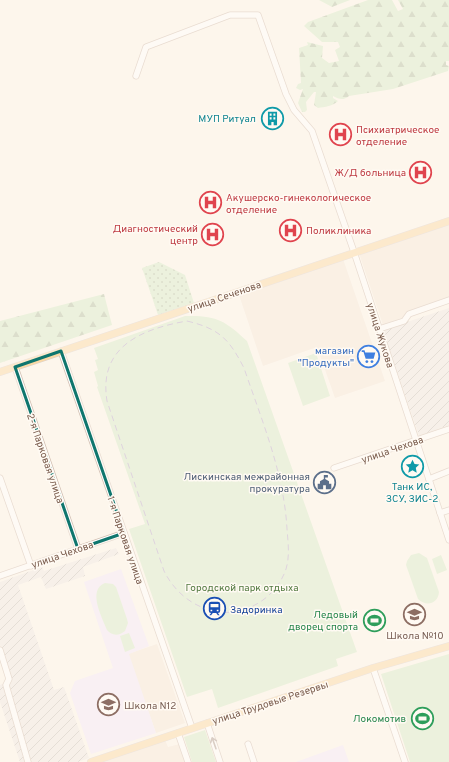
<svg xmlns="http://www.w3.org/2000/svg" width="449" height="762" viewBox="0 0 449 762" font-family="Overpass,sans-serif">
<defs>
<pattern id="industrial-furrows" width="10" height="10" patternUnits="userSpaceOnUse"><rect width="10" height="10" fill="#efe9e4"/><path d="M-1 1l2-2M0 10L10 0M9 11l2-2" fill="none" stroke="#c7c0bb"/></pattern>
<pattern id="grass-dots" width="8" height="8" patternUnits="userSpaceOnUse"><rect width="8" height="8" fill="#d8ecc9"/><path d="M2 2h.1M6 6h.1" fill="none" stroke="#b4c2a5" stroke-width="1.8" stroke-linecap="round"/></pattern>
<pattern id="forest-firs" width="22" height="20" patternUnits="userSpaceOnUse"><rect width="22" height="20" fill="#d8ecc9"/><path d="M5 1l3.5 6h-7zM16 11l3.5 6h-7z" fill="#b4c2a5"/></pattern>
</defs>
<rect width="100%" height="100%" fill="#fdf6ec"/>
<g fill="#f5e8da">
<path d="M449,222V300L383,325L359,253Z"/>
<path d="M343,259L385,381L335,398L317,347L263,366L239,295Z"/>
<path d="M157,644L185,723L156,733L128,654Z"/>
<path d="M165,740L168,747L180,744L186,762H101Z"/>
</g>
<g fill="url(#industrial-furrows)">
<path d="M449,308V425L419,436L383,330Z"/>
<path d="M116,548L119,554L83,567L85,576L46,589L41,577L18,585L54,690L64,687L89,758L78,762H20L0,702V685L12,680L0,645V582L42,567L44,571Z"/>
</g>
<g fill="#f3e8fa">
<path d="M121,569L149,646L129,654L156,733L91,754L70,693L75,681L113,668L84,582Z"/>
<path d="M343,745L349,762H296Z"/>
</g>
<path fill="url(#grass-dots)" d="M159,262L185,275L194,303L158,315L142,268Z"/>
<g fill="url(#forest-firs)">
<path d="M319,0H350L332,7Z"/>
<path d="M368,0H392L398,11L403,9L398,0H449V61H446V65L449,66L448,71L393,89L349,96C343,101 339,99 333,96V98L338,101C333,106 325,107 318,108L314,105L316,92H314L306,102L307,110L305,112H302L298,103L303,89L300,90L296,88L298,84L301,83L299,48L308,45L307,42L323,46L322,58L329,63L339,61L335,50L340,47L338,42H322L304,26L308,22Z"/>
<path d="M104,294L112,325L0,363V321Z"/>
</g>
<g fill="#d8ecc9">
<path d="M185,316C215,315 225,320 247,341L357,652L336,659L338,666L218,708L212,689L187,697L129,529L145,524L97,387L98,386L94,372L98,370L95,360L98,359L94,348Z"/>
<path d="M316,353L330,396L303,406L288,363Z"/>
<path d="M419,553L427,558L439,592C438,604 426,607 418,599L406,565L407,561L411,555Z"/>
<path d="M441,555L447,570L437,574L432,559Z"/>
<path d="M105,583L113,584L116,587L127,619L128,623L125,631C119,636 112,636 107,630C102,617 87,590 105,583Z"/>
<path d="M129,633L135,648L125,652L120,636Z"/>
<path d="M449,654V762H410L381,674Z"/>
<path d="M205,730L216,762H192L184,737Z"/>
</g>
<g fill="none" stroke-linecap="round" stroke-linejoin="round">
<defs>
<g id="minor">
<path d="M136,76L146,47L230,15H258L286,94L294,110L312,131L354,252L449,540"/>
<path d="M379,329L404,321L409,314L449,300"/>
<path d="M61,351L192,728"/>
<path d="M15,367L78,549"/>
<path d="M334,468L449,429"/>
<path d="M0,478L31,566"/>
<path d="M429,479L449,471"/>
<path d="M440,513L449,510"/>
<path d="M0,576L124,533"/>
<path d="M0,650L9,679L6,685L28,762"/>
<path d="M373,668L405,762"/>
<path d="M207,723L220,762"/>
<path d="M178,733L188,762"/>
<path d="M248,744L254,762"/>
</g>
<g id="major">
<path d="M0,372L449,221"/>
<path d="M91,762L373,668L449,646"/>
</g>
</defs>
<use href="#minor" stroke="#d1beb0" stroke-width="7"/>
<use href="#major" stroke="#dad1cd" stroke-width="8"/>
<use href="#minor" stroke="#fff" stroke-width="5.5"/>
<use href="#major" stroke="#fbd9a5" stroke-width="7"/>
<path stroke="#b9a8c9" stroke-width="1" stroke-dasharray="6 4" stroke-linecap="butt" d="M187,321C220,329 229,339 244,368C262,421 284,473 287,529C288,542 290,556 286,569C282,581 274,592 263,600C250,609 236,614 220,612C195,609 175,593 164,571L107,401C98,347 141,329 187,321Z"/>
</g>
<defs><path id="oneway-shaft" d="M-6 0H5M1.5-3L5.5 0L1.5 3" fill="none" stroke-width="1.6" stroke-linecap="round" stroke-linejoin="round"/></defs>
<use stroke="#af9d94" href="#oneway-shaft" transform="translate(214 743) rotate(-109)"/>
<path d="M0 0H449V762H0ZM61,351L124,533L78,549L15,367Z" fill="#fdf6ec" fill-opacity=".55" fill-rule="evenodd"/>
<path fill="none" stroke="#0f766e" stroke-width="3" stroke-linejoin="round" d="M61,351L124,533L78,549L15,367Z"/>
<defs>
<symbol id="building-ring" viewBox="-11 -11 22 22"><circle r="9.5" fill="#fffaf3" stroke="#0f9aa8" stroke-width="1.5"/><path d="M-4-6H4V6H1V3H-1V6H-4ZM-2.5-4.3h1.7v1.8h-1.7ZM.8-4.3h1.7v1.8H.8ZM-2.5-1h1.7V.8h-1.7ZM.8-1h1.7V.8H.8Z" fill="#0f9aa8"/></symbol>
<symbol id="hospital-ring" viewBox="-11 -11 22 22"><circle r="9.5" fill="#fffaf3" stroke="#e0444e" stroke-width="1.5"/><path d="M-5-5h3v3.5h4V-5h3V5h-3V1.5h-4V5h-3Z" fill="#e0444e"/></symbol>
<symbol id="supermarket-ring" viewBox="-11 -11 22 22"><circle r="9.5" fill="#fffaf3" stroke="#3f7fe0" stroke-width="1.5"/><path d="M-6-5.5h2.5l.6 2H6L4.5 2H-2.5L-4.4-4H-6ZM-1.5 3.2a1.3 1.3 0 1 0 .1 0ZM3 3.2a1.3 1.3 0 1 0 .1 0Z" fill="#3f7fe0"/></symbol>
<symbol id="sight-ring" viewBox="-11 -11 22 22"><circle r="9.5" fill="#fffaf3" stroke="#0f9aa8" stroke-width="1.5"/><path d="M0-6L1.8-2.2L6-1.7L2.9 1.2L3.7 5.4L0 3.3L-3.7 5.4L-2.9 1.2L-6-1.7L-1.8-2.2Z" fill="#0f9aa8"/></symbol>
<symbol id="civic-ring" viewBox="-11 -11 22 22"><circle r="9.5" fill="#fffaf3" stroke="#5c6f8a" stroke-width="1.5"/><path d="M-.6-6.5H3V-4.5H.6V-3L4-1V1h2V6H-6V1h2V-1L-.6-3ZM-1.2 2.5V6h2.4V2.5Z" fill="#5c6f8a"/></symbol>
<symbol id="station-ring" viewBox="-11 -11 22 22"><circle r="9.5" fill="#fffaf3" stroke="#1a4fb4" stroke-width="1.5"/><path d="M-3-6H3Q5-6 5-4V2Q5 4 3 4L4.5 6H3L1.5 4h-3L-3 6H-4.5L-3 4Q-5 4-5 2V-4Q-5-6-3-6ZM-3.5-4v3h7v-3ZM-3.5 1v1.5H-2V1ZM2 1v1.5H3.5V1Z" fill="#1a4fb4"/></symbol>
<symbol id="school-ring" viewBox="-11 -11 22 22"><circle r="9.5" fill="#fffaf3" stroke="#8d6e63" stroke-width="1.5"/><path d="M0-5L7-2L0 1L-7-2ZM-4 1L0 2.5L4 1V4Q0 6-4 4Z" fill="#8d6e63"/></symbol>
<symbol id="stadium-ring" viewBox="-11 -11 22 22"><circle r="9.5" fill="#fffaf3" stroke="#2e9e5b" stroke-width="1.5"/><path d="M0-5a6.5 5 0 1 0 0 10a6.5 5 0 1 0 0-10ZM-3.5-1.8h7v3.6h-7Z" fill="#2e9e5b"/></symbol>
</defs>
<g fill-rule="evenodd">
<use href="#building-ring" x="260" y="106" width="25" height="25"/>
<use href="#hospital-ring" x="328" y="122" width="25" height="25"/>
<use href="#hospital-ring" x="408" y="160" width="25" height="25"/>
<use href="#hospital-ring" x="198" y="190" width="25" height="25"/>
<use href="#hospital-ring" x="278" y="218" width="25" height="25"/>
<use href="#hospital-ring" x="200" y="222" width="25" height="25"/>
<use href="#supermarket-ring" x="356" y="344" width="25" height="25"/>
<use href="#sight-ring" x="400" y="454" width="25" height="25"/>
<use href="#civic-ring" x="312" y="470" width="25" height="25"/>
<use href="#station-ring" x="202" y="596" width="25" height="25"/>
<use href="#school-ring" x="402" y="602" width="25" height="25"/>
<use href="#stadium-ring" x="362" y="608" width="25" height="25"/>
<use href="#school-ring" x="96" y="692" width="25" height="25"/>
<use href="#stadium-ring" x="410" y="706" width="25" height="25"/>
</g>
<g text-anchor="middle" stroke-width="3" stroke-linejoin="round" paint-order="stroke">
<g font-size="10" fill="#0d838f" stroke="#fffaf3" text-anchor="end">
<text x="256" y="122">МУП Ритуал</text>
<text x="412" y="490" text-anchor="middle">Танк ИС,<tspan x="412" dy="12">ЗСУ, ЗИС-2</tspan></text>
</g>
<g font-size="10" fill="#be3a42" stroke="#fffaf3" text-anchor="start">
<text x="356" y="133">Психиатрическое<tspan x="356" dy="12">отделение</tspan></text>
<text x="406" y="176" text-anchor="end">Ж/Д больница</text>
<text x="226" y="201">Акушерско-гинекологическое<tspan x="226" dy="12">отделение</tspan></text>
<text x="198" y="232" text-anchor="end">Диагностический<tspan x="198" dy="12">центр</tspan></text>
<text x="306" y="234">Поликлиника</text>
</g>
<g font-size="10" fill="#7a5c4d" stroke="#fffaf3">
<text transform="translate(224 296) rotate(-19)" y="4">улица Сеченова</text>
<text transform="translate(381 335) rotate(72)" y="4">улица Жукова</text>
<text transform="translate(392 449) rotate(-19)" y="4">улица Чехова</text>
<text transform="translate(46 458) rotate(71)" y="4">2-я Парковая улица</text>
<text transform="translate(126 540) rotate(71)" y="4">1-я Парковая улица</text>
<text transform="translate(62 554) rotate(-19)" y="4">улица Чехова</text>
<text transform="translate(270 702) rotate(-18)" y="4">улица Трудовые Резервы</text>
</g>
<g font-size="10" fill="#366cbe" stroke="#fffaf3" text-anchor="end">
<text x="354" y="354">магазин<tspan x="354" dy="12">"Продукты"</tspan></text>
</g>
<g font-size="10" fill="#4e5e75" stroke="#fffaf3" text-anchor="end">
<text x="310" y="480">Лискинская межрайонная<tspan x="310" dy="12">прокуратура</tspan></text>
</g>
<g font-size="10" fill="#537a41" stroke="#fffaf3">
<text x="242" y="591">Городской парк отдыха</text>
</g>
<g font-size="10" fill="#164399" stroke="#fffaf3" text-anchor="start">
<text x="230" y="613">Задоринка</text>
</g>
<g font-size="10" fill="#27864d" stroke="#fffaf3" text-anchor="end">
<text x="358" y="618">Ледовый<tspan x="358" dy="12">дворец спорта</tspan></text>
<text x="406" y="722">Локомотив</text>
</g>
<g font-size="10" fill="#785e54" stroke="#fffaf3">
<text x="415" y="639">Школа №10</text>
<text x="124" y="709" text-anchor="start">Школа N12</text>
</g>
</g>
</svg>
